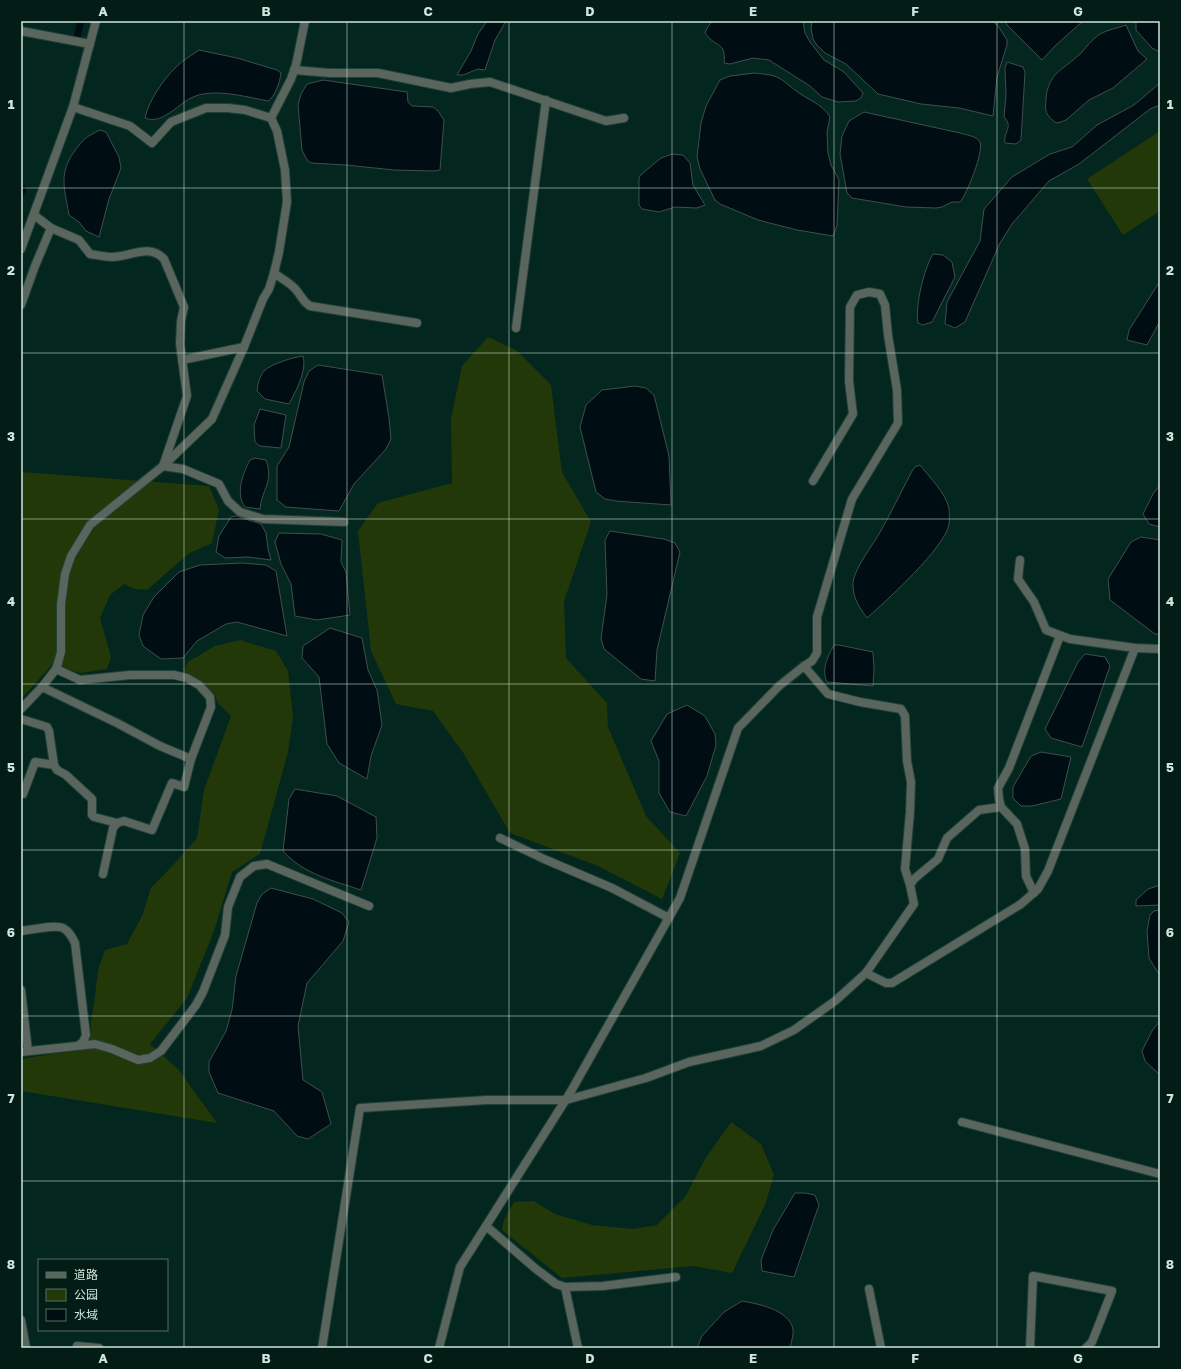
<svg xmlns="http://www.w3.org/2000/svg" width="1181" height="1369" viewBox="0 0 1181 1369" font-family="'Golos Text','Noto Sans SC',sans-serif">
<rect width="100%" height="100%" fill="#03271e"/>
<g fill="#233808">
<path d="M1160,131V211L1123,235L1087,179Z"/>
<path d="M488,337L516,350L551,385L562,472L591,522L564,601L566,658L607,703L608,727L646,816L680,853L662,899L598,866L510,833L464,754L433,711L396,704L371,651L358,531L378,503L452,483L451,419L462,366Z"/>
<path d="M21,472L209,486L219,510L212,543L188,554L147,590L135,589L124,584L110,595L100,618L111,657L107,669L81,673L52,665L21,699Z"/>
<path d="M240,640L276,651L288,671L293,716L288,752L260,854L232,872L214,931L187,998L150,1044L178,1069L217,1123L21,1091V1060L26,1058L73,1051L90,1040L91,1022L94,1004L98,970L105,950L127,944L142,916L151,888L175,863L197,838L204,790L231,716L218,703L213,692L184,671L188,662L215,646Z"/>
<path d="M731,1122L761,1144L774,1175L765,1205L732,1273L693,1266L562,1278L502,1230L504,1220L514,1202L534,1201L555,1214L592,1225L633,1229L657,1225L685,1197L705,1159Z"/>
</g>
<g fill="#000d12" stroke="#3f4e4f">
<path d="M487,21H506L495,40L485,70L478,69L463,75H457L471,51L478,34Z"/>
<path d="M712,21H803L805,33L810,42L824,60L844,72L863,93L861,98L856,101L838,102L822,97L810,86L769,60L753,58L730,64L724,63C726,40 716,49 705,33L707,28Z"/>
<path d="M812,21H992L998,26L1007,40V45L997,77L993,116L959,108L921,104L878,94L846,64L825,53L816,44L813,39L811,28Z"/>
<path d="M1005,21H1083L1055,46L1042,60L1007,25Z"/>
<path d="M1136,21H1160V52L1152,48L1136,30Z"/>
<path d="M1126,25L1138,51L1147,59L1113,88L1089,100L1066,120L1061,122L1056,123C1045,114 1045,112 1046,99C1048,73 1063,70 1080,54C1086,48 1092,39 1100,34C1107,30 1118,28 1126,25Z"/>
<path d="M199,50L237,58L277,70L281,73C280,82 275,97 268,101C246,97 212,87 191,98C177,105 162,125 145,118C149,100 163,80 176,67C183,60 192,55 199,50Z"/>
<path d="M1007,62L1023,67L1025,72L1021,140L1016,144L1005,143C1003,131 1014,128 1004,117L1006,95L1005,68Z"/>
<path d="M755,73C761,74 768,74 774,76C783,79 788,85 795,90C807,100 822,103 830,117L827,132L828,153L831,165L839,180L837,226L833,236L797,230L758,220L720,204L715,200L700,169L697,157L701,123L706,106L720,80L730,76Z"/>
<path d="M323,80L407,92L408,102L412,106L433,107L438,111L444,120L440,170L434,171L394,170L346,165L311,163L307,160L302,150L298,105L301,94L307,84Z"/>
<path d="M1160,83V105L1150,109L1079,164L1049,181L1012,224L1000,243L965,322L955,328L945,324L947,302L980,241L984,209L1012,177L1050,154L1072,147L1097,125L1134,105Z"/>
<path d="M864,112L960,133C966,135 977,136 980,142C984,151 967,194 960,202H952L942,207L936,208L906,207L852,198L847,193L840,154L842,136L849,121Z"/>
<path d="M100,130L106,132L119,157L121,168L109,199L99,237L86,231L79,222L69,215C65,190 58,174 74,152C84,138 86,137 100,130Z"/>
<path d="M672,154L683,155L690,163L693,185L705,205L697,208L675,207L659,212L642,209L639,205V177L643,173L661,158Z"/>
<path d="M933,254L943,255L952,262L955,277L932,322L923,325L918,323C915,305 924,269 933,254Z"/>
<path d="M1160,281V321L1147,345L1127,340L1129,330Z"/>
<path d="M303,356C307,371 296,391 289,404L265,399L257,391C258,384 259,376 265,370C271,364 294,357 303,356Z"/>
<path d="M318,365L382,375L389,418L391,439L386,449L354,484L339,511L286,507L277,500V466L289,447L304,382L309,371Z"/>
<path d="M635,386L646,388L654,395L669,456L671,505L616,501L605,499L596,492L580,427L586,405L602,390Z"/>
<path d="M260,409L286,415L281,448L260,446L255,442L254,425Z"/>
<path d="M255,458L266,460C274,483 262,488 260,509L245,507C235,494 243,473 250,460Z"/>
<path d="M920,465C930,478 945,492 949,508C949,512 950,519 949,524C945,548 887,600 867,618C860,608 853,599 853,585C852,572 872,546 879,534C891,513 901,492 912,471L915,467Z"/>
<path d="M1160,485V527L1149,524L1143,514L1153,494Z"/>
<path d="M236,516L261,524L266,533L268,549L271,560L248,557L225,558L216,552L219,536L231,517Z"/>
<path d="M610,531L664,539L675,543L680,552L657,650L655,681L641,679L604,649L601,638L607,595L605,540Z"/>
<path d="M279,533L321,534L342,540L341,562L346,572L350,615L317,620L295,616L291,584L281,564L275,542Z"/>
<path d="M1141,537L1160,540V634H1155L1110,600L1108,579L1131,542Z"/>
<path d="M242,563L266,565L276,571L287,636L237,622L226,624L197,641L183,658L161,659L143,646L139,635L143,615L154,597L179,572L200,565Z"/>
<path d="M330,628L362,638L368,670L377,690L382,725L371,756L367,779L339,763L327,744L319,677L302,658L303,646Z"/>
<path d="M834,645H839L873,652L874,669L873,686L827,682C821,669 828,656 834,645Z"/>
<path d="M1085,654L1105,657L1110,666L1082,747L1051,738L1045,729L1078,662Z"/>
<path d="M687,705L705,716L715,734L716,745L707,776L686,816L670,812L659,793V761L651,741L667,714Z"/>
<path d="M1041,752L1071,757L1061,799L1032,806H1021L1013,798V787L1031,756Z"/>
<path d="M295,789L337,796L376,817L377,838L361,890C334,881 303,874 283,851L289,799Z"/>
<path d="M1160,885V905L1136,906V900L1148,889Z"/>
<path d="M271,888L313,899L342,913L349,922L343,941L307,983L298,1026L303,1080L322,1092L331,1124L308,1139L297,1136L274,1111L218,1093L209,1072V1062L226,1031L232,1010L236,976L257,903L262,894Z"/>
<path d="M1160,910V976L1149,958L1147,931L1150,915L1154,911Z"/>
<path d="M1160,1021V1075L1145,1061L1142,1051L1152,1031Z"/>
<path d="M795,1193H805L815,1195L819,1205L794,1277L762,1271L761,1260L773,1230Z"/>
<path d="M742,1301C758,1304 788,1309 793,1329C794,1334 791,1343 790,1348H697L702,1336L724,1312Z"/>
</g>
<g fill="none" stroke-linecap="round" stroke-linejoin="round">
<g stroke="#000d12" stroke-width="7">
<path d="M77,37L81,21"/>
<path d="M21,193L23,189"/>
</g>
<defs>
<g id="minor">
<path d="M21,31L90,44"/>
<path d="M294,70L330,73H378L451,88L470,84L490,82L606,121L624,118"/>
<path d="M271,118L291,79L296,65L305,21"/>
<path d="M34,215L51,228L79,240L90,254C97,255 105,257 112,257C130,257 149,243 164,259L184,307L181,321L180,344L187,396L163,466L183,469L219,484L228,501L240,512L263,519L344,522"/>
<path d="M21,249L73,107L96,21"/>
<path d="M274,273C282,279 292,284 297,291C302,297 303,302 310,306L417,323"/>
<path d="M21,305L35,266L51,228"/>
<path d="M516,328L546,100"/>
<path d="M182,360L244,347"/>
<path d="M1020,560L1018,579L1034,602L1046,630L1070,639L1135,648L1160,649"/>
<path d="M804,666L828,694L860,702L901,709L905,716L907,761L911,782L910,812L905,869L910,885"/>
<path d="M56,669L80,680L130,675H174L187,678L199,685L210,697L211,707L191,759L184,787L172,783L152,830L124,821L117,823L113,828L103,874"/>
<path d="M42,687L117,723L160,746L191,759"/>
<path d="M21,709L42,687L56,669L58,663L61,652V604L65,574L71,556L90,525L163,466L212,419L244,347L263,299L269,289L274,273L279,252L287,202L285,170L277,131L271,118L245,110L228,108H206L171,122L152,143L130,126L73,107"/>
<path d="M21,719L47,727L49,731L54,765L57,770L66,775L92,799V815L94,817L117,823"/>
<path d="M21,794H23L35,762L54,765"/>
<path d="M500,838L544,859L612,888L669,918"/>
<path d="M1034,893L1026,876L1025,849L1017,824L1001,807L999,799L998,788L1009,768L1060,636"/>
<path d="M21,931C31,930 55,924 63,928C69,931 72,937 75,943L86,1035L83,1042L79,1045"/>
<path d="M866,973L886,983H892L1021,904L1038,889L1048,871L1135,648"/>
<path d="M21,990L28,1051"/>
<path d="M21,1052L95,1044L112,1049L138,1060L150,1058L161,1051L196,1005L203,992L225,935L228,907L240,877L254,866L267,864L369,906"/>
<path d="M962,1122L1160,1174"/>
<path d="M486,1226L536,1269L556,1284L565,1287L603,1286L676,1277"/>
<path d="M565,1287L578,1348"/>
<path d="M869,1289L881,1348"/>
<path d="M21,1320L26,1348"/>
<path d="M77,1346L99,1348"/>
<path d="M322,1348L360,1108L487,1100H566L646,1078L689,1062L761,1046L794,1030L835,1001L866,973L914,904L910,885L914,879L938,859L947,838L979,810L1001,807"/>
<path d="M439,1348L460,1267L570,1093L680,898L738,728L779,686L804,666L812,661L817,653V617L852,499L898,423L897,390L888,335L885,305L880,294L869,292L857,295L850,307L849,381L853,414L813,481"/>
<path d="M1030,1348L1033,1276L1112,1291L1092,1342L1086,1348"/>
</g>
</defs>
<use href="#minor" stroke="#204139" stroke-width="10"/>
<use href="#minor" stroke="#5a665d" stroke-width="8"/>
</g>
<path fill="none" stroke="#d1e4dd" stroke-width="1" stroke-opacity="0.55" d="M184,21V1348M347,21V1348M509,21V1348M672,21V1348M834,21V1348M997,21V1348M21,188H1160M21,353H1160M21,519H1160M21,684H1160M21,850H1160M21,1016H1160M21,1181H1160"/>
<rect width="1181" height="1369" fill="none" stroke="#031c15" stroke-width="44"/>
<rect x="38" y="1259" width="130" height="72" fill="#031c15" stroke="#556c65"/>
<rect x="46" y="1272" width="20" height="6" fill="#5a665d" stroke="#556c65"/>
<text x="74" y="1279" font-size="12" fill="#d1e4dd">道路</text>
<rect x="46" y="1289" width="20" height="12" fill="#233808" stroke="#556c65"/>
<text x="74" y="1299" font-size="12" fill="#d1e4dd">公园</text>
<rect x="46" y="1309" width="20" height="12" fill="#000d12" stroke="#556c65"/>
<text x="74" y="1319" font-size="12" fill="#d1e4dd">水域</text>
<rect x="22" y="22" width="1137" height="1325" fill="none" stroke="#d1e4dd" stroke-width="1.5"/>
<g font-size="13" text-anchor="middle" font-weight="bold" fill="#d1e4dd">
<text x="103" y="16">A</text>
<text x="266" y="16">B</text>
<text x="428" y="16">C</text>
<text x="590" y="16">D</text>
<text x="753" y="16">E</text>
<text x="915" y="16">F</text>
<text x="1078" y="16">G</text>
<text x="11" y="109">1</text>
<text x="1170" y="109">1</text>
<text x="11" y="275">2</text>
<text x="1170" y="275">2</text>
<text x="11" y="441">3</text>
<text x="1170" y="441">3</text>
<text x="11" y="606">4</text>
<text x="1170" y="606">4</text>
<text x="11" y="772">5</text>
<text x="1170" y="772">5</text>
<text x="11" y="937">6</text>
<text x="1170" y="937">6</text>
<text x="11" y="1103">7</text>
<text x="1170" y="1103">7</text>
<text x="11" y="1269">8</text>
<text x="1170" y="1269">8</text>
<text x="103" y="1363">A</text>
<text x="266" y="1363">B</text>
<text x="428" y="1363">C</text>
<text x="590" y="1363">D</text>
<text x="753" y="1363">E</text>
<text x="915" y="1363">F</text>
<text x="1078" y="1363">G</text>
</g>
</svg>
